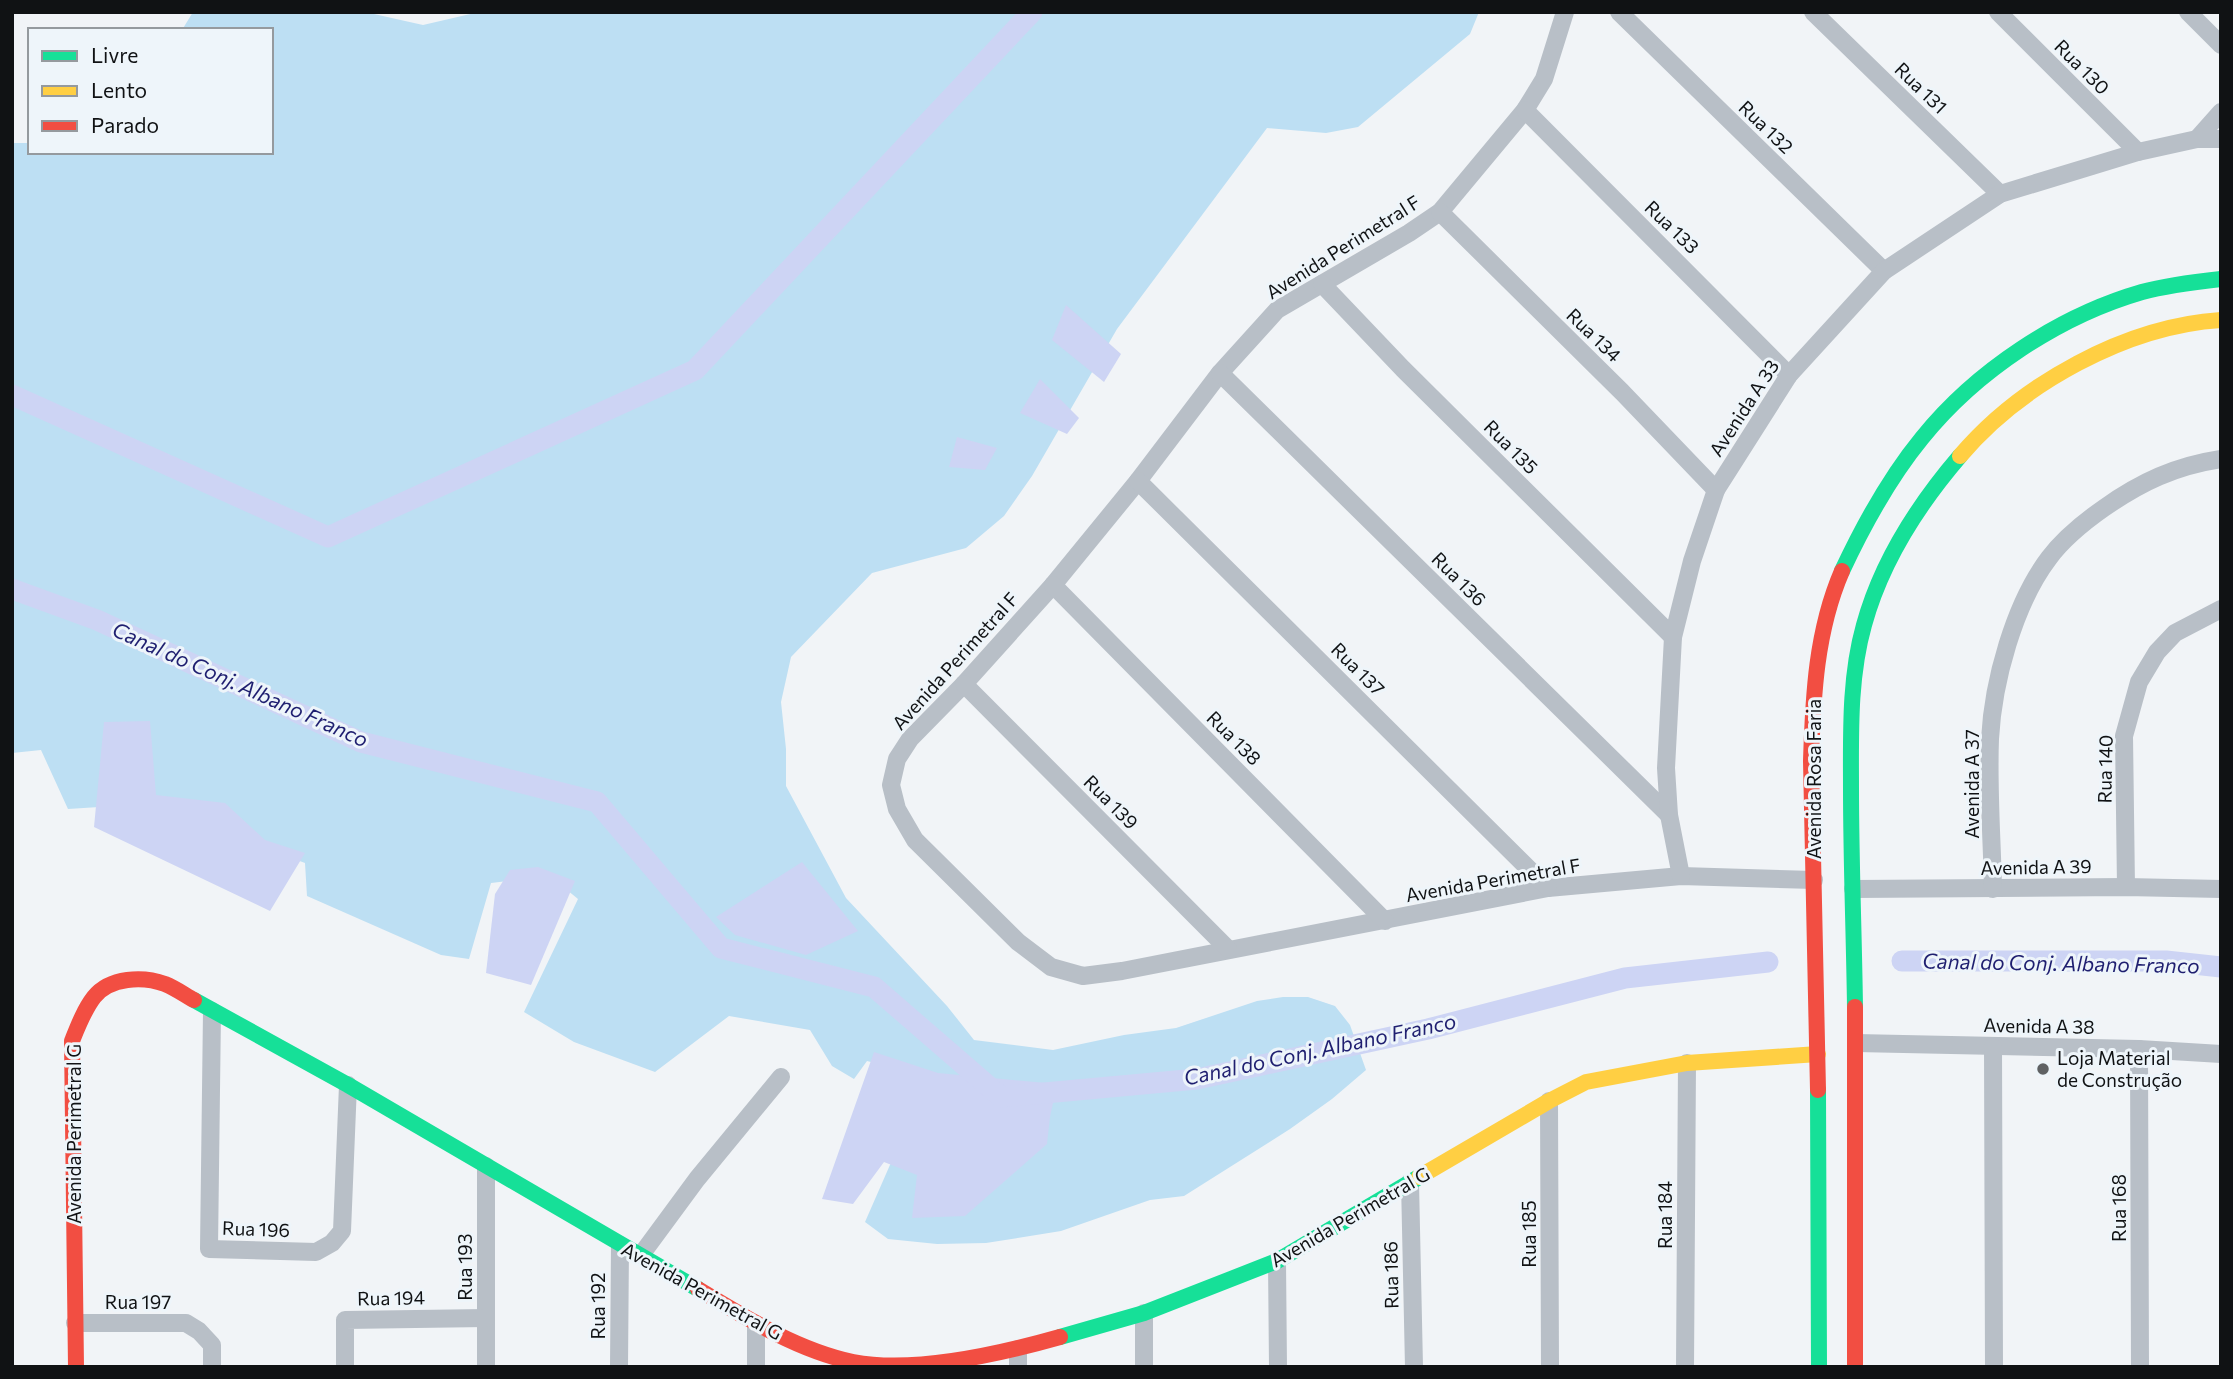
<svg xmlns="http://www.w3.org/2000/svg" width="2233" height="1379" viewBox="0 0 2233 1379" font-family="Commissioner,sans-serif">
<rect width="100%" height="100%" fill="#f1f4f7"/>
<path fill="#bddff3" d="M193,12H365L423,25L479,12H1479L1470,34L1358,127L1326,133L1267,128L1117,329L1032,476L1004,516L966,548L872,573L791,657L781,702L786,749V786L846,898L947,1006L974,1040L1053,1050L1124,1035L1176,1028L1257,1001L1283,997H1308L1335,1006L1350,1025L1366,1070L1332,1099L1290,1129L1184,1196L1150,1200L1061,1231L986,1243L937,1244L888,1239L865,1222L914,1110L903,1070L867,1061L854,1079L832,1066L810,1030L729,1016L655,1072L574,1042L524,1012L578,899L550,876L491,883L469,959L441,955L307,896L305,863L146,804L68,809L41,750L12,753V143H30V152H271V30H182Z"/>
<g fill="#cdd4f4">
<path d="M1066,305L1121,354L1104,382L1052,340Z"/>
<path d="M1040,379L1079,418L1067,434L1020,413Z"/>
<path d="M957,437L997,448L985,470L949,467Z"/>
<path d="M150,721L156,795L225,803L265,840L305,853L270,911L94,827L104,722Z"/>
<path d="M802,862L858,931L806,955L735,935L716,917Z"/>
<path d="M538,867L575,881L531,985L486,973L495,894L510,870Z"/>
<path d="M874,1052L938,1073L1057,1084L1050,1117L1047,1144L965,1216L912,1218L917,1175L884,1162L853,1204L822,1199Z"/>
</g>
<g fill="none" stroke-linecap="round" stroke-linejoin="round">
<g stroke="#cdd4f4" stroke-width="21">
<path d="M12,395L328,537L695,370L1032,12"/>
<path d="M12,589L97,620L361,742L597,802L721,948L874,987L1001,1097L1197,1079L1428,1029L1625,978L1768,962"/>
<path d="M1902,961H2166L2221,967"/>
</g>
<g stroke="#b8bfc7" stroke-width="18">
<path d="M1565,12L1544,79L1525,110L1440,212L1409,233L1277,310L1220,373L1138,481L1053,585L964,684L910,739L897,759L891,785L897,809L915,840L1018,942L1051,967L1083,976L1122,971L1548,888L1681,876L1814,880"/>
<path d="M1619,12L1884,271"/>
<path d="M1813,12L2000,194"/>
<path d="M1998,12L2138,152"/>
<path d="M2188,12L2221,45"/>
<path d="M1525,110L1789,375"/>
<path d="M2197,139L2221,112"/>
<path d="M1440,212L1622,392L1716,490"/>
<path d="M1322,284L1403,369L1673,637"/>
<path d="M1220,373L1669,815"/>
<path d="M1138,481L1548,888"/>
<path d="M1053,585L1385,921"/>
<path d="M964,684L1228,949"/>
<path d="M1681,876L1669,815L1666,768L1673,637L1692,561L1716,490L1789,375L1884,271L2000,194L2138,152L2197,139H2221"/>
<path d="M2126,887L2124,736L2139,682L2157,652L2175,633L2221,609"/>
<path d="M1853,889L2126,887L2221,889"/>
<path d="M1993,889C1992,839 1988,789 1990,739C1993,682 2014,604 2049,558C2064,538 2084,522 2104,508C2141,482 2175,466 2221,459"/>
<path d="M212,1011L209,1249L316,1252L332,1243L342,1231L348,1085"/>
<path d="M1856,1043L2139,1049L2221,1054"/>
<path d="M1993,1047L1994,1367"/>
<path d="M2139,1049L2140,1367"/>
<path d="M1549,1101L1550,1367"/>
<path d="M486,1166V1367"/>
<path d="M1410,1182L1414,1367"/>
<path d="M641,1255L697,1179L781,1077"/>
<path d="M1277,1261L1278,1367"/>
<path d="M1144,1313V1367"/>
<path d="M75,1323H186L199,1331L212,1345V1367"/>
<path d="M756,1324V1367"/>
<path d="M1018,1349V1367"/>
<path d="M345,1367V1320L486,1318"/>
<path d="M619,1367L620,1245"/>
<path d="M1685,1367L1687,1063"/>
</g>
<g stroke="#16e098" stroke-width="16">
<path d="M1842,571C1864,524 1890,477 1922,438C1976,371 2059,316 2142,292C2168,285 2194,282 2221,279"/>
<path d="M194,1000L348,1085L698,1289"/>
<path d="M1855,1007C1854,934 1851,861 1851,789C1851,735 1849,678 1864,625C1881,563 1918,505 1960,456"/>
<path d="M1818,1090L1819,1367"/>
<path d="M1060,1337L1144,1313L1277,1261L1419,1177"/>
</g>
<g stroke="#ffcf43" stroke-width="16">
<path d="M1960,456C2021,384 2126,326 2221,320"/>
<path d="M1419,1177L1549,1101L1586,1082L1687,1063L1818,1054"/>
</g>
<g stroke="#f24e42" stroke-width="16">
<path d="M1855,1007V1367"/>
<path d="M1818,1090L1811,761C1813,696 1816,631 1842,571"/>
<path d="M698,1289C746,1318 797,1350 853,1362C915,1374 1000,1354 1060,1337"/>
<path d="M76,1367L72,1041C78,1026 84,1010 94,997C110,977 143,976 165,984C175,988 185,995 194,1000"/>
</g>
</g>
<circle fill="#5f6163" stroke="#eef5fa" stroke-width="2.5" cx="2043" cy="1069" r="7"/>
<g text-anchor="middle" stroke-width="6" stroke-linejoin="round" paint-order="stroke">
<g font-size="19" fill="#101214" stroke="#eef5fa">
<text transform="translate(2082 67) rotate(45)" y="7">Rua 130</text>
<text transform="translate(1921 88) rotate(44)" y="7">Rua 131</text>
<text transform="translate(1766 127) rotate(44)" y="7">Rua 132</text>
<text transform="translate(1672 227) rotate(44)" y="7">Rua 133</text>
<text transform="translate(1343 247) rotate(-32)" y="7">Avenida Perimetral F</text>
<text transform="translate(1594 335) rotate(44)" y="7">Rua 134</text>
<text transform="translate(1744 408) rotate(-57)" y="7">Avenida A 33</text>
<text transform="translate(1511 447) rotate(45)" y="7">Rua 135</text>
<text transform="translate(1459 579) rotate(45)" y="7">Rua 136</text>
<text transform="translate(955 661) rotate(-48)" y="7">Avenida Perimetral F</text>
<text transform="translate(1358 669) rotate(45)" y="7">Rua 137</text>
<text transform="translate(1234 738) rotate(45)" y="7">Rua 138</text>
<text transform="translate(2105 769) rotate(-89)" y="7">Rua 140</text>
<text transform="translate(1814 779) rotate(-90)" y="7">Avenida Rosa Faria</text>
<text transform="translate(1972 784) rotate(-90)" y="7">Avenida A 37</text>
<text transform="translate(1111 802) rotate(45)" y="7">Rua 139</text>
<text transform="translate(2036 867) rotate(-1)" y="7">Avenida A 39</text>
<text transform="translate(1493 880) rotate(-10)" y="7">Avenida Perimetral F</text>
<text transform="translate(2039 1026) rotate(1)" y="7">Avenida A 38</text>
<text transform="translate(74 1134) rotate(-90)" y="7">Avenida Perimetral G</text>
<text transform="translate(2119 1208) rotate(-90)" y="7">Rua 168</text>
<text transform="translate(1665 1215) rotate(-90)" y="7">Rua 184</text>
<text transform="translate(1350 1217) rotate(-30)" y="7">Avenida Perimetral G</text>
<text transform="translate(256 1229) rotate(2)" y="7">Rua 196</text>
<text transform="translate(1529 1234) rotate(-90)" y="7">Rua 185</text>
<text transform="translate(465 1267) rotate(-90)" y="7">Rua 193</text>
<text transform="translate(1391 1275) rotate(-91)" y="7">Rua 186</text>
<text transform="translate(702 1291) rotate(29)" y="7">Avenida Perimetral G</text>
<text transform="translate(391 1298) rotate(-1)" y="7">Rua 194</text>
<text x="138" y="1309">Rua 197</text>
<text transform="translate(598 1306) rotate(-90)" y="7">Rua 192</text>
</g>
<g font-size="19" fill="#101214" stroke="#eef5fa" text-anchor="start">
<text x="2057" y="1065">Loja Material<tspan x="2057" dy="22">de Construção</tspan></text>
</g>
<g font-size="21" font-style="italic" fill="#1f1f70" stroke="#eef5fa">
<text transform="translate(240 685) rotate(24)" y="7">Canal do Conj. Albano Franco</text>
<text transform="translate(2061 964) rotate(1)" y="7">Canal do Conj. Albano Franco</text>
<text transform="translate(1320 1050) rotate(-12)" y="7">Canal do Conj. Albano Franco</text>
</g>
</g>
<rect width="2233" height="1379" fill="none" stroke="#101214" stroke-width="28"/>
<rect x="28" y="28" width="245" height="126" fill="#eef5fa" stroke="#959a9e" stroke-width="2"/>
<rect x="42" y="51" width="35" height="10" fill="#16e098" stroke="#959a9e" stroke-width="2"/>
<text x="91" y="63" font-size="21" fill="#101214">Livre</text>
<rect x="42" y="86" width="35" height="10" fill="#ffcf43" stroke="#959a9e" stroke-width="2"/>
<text x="91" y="98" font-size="21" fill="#101214">Lento</text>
<rect x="42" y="121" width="35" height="10" fill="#f24e42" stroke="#959a9e" stroke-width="2"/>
<text x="91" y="133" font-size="21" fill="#101214">Parado</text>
</svg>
